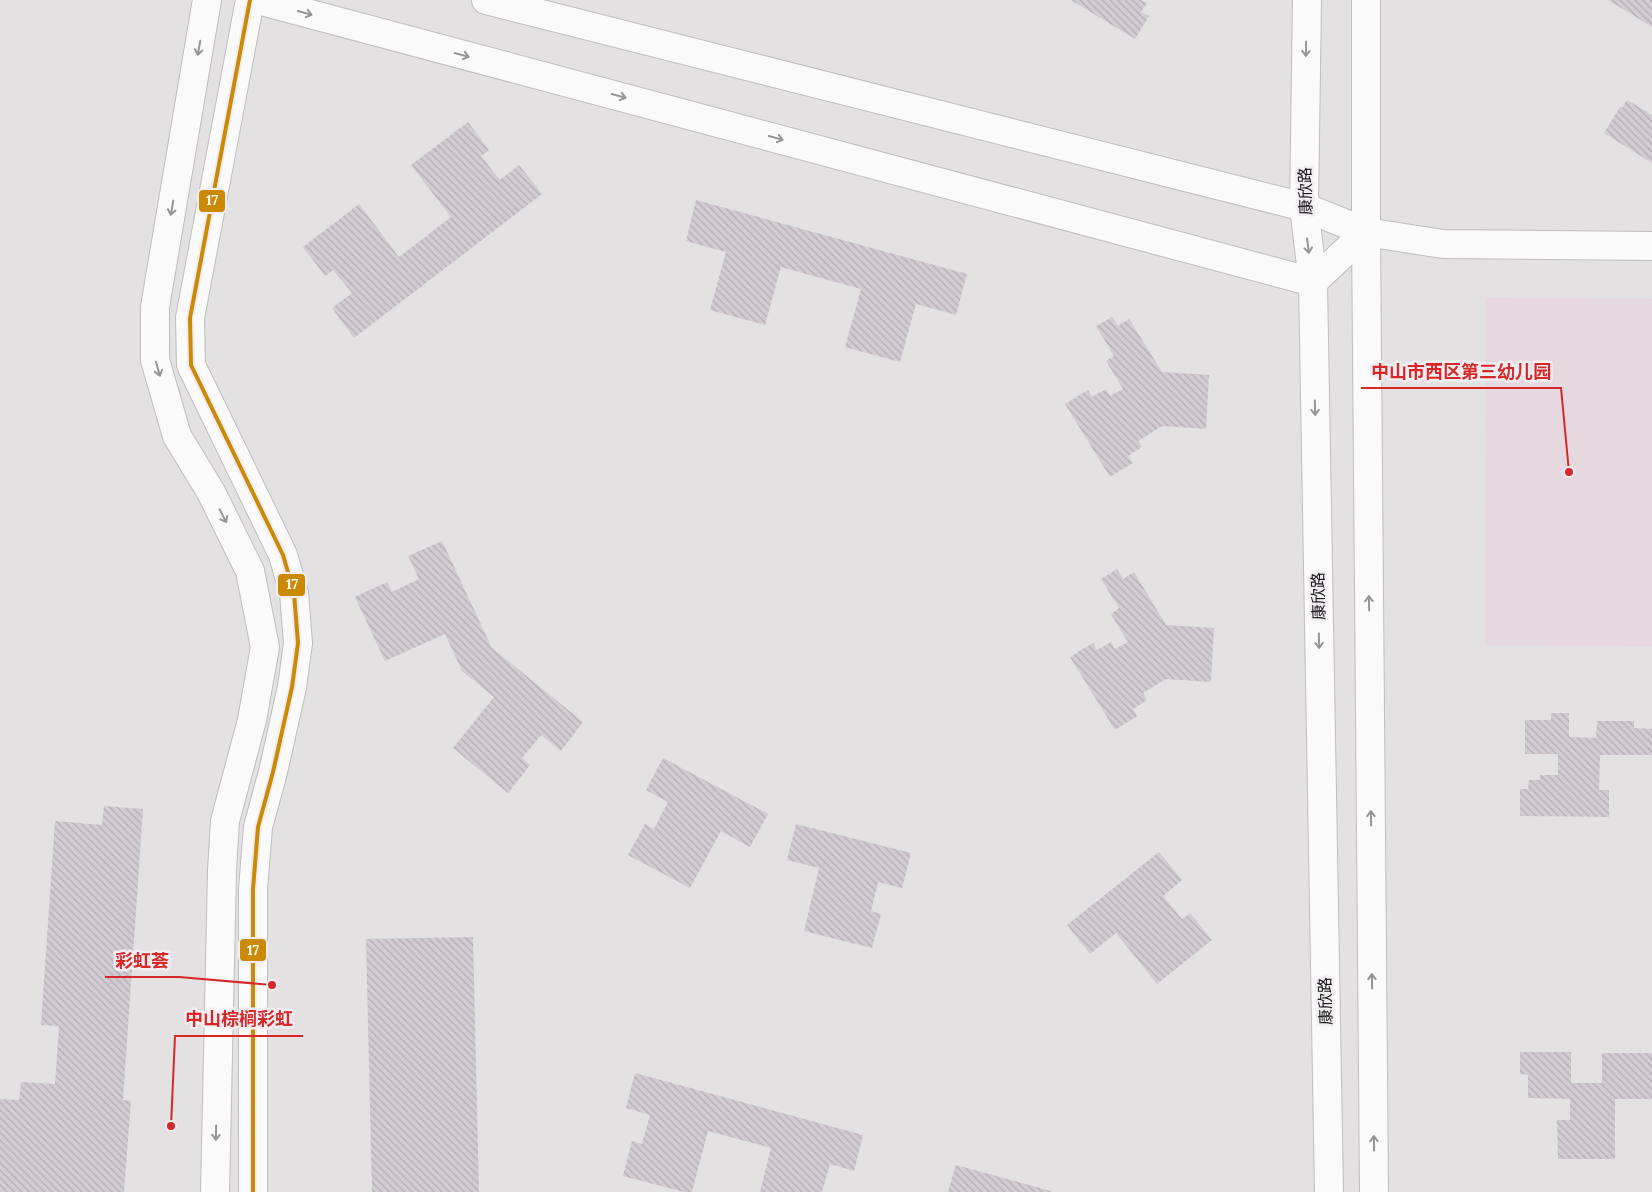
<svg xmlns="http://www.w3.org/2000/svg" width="1652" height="1192" viewBox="0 0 1652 1192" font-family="Lora,'Noto Sans SC',serif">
<defs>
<pattern id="building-back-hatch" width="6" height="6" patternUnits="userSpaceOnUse" patternTransform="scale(1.25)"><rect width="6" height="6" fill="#d2cbd1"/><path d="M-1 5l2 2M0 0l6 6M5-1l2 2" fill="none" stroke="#b4aeb3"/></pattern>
</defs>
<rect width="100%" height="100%" fill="#e3e1e2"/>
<path fill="#e5d8df" d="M1486,298L1652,299V646L1485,645Z"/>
<g fill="url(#building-back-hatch)">
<path d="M1071,0H1141L1147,3L1141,12L1149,16L1135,39Z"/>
<path d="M1608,0H1652V27Z"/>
<path d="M1627,100L1652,115V163L1604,133L1620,107L1622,108Z"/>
<path d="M468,122L489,150L481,156L500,180L519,165L542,194L354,338L332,308L352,293L333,270L325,276L303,247L359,204L399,257L451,217L411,165Z"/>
<path d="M696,200L967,274L956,315L916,304L900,362L845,347L861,289L781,267L765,325L710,310L726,252L686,241Z"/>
<path d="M1112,317L1118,326L1129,319L1162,372L1209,375L1206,429L1162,426L1138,441L1142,447L1128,456L1133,463L1110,477L1065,404L1088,390L1092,397L1106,389L1110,396L1123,389L1106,361L1114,356L1096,326Z"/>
<path d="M442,541L492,648L583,722L561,751L541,735L522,758L530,765L508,793L453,748L494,697L462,671L445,634L385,661L355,597L387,582L392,592L419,579L408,556Z"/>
<path d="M1117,569L1123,579L1134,572L1166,625L1214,628L1211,682L1166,679L1143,693L1147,700L1133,709L1137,716L1115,730L1070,657L1093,643L1097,650L1111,642L1115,649L1128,642L1111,614L1119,608L1101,579Z"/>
<path d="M1551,713H1569V737L1596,738L1597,721H1634V728L1652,729V755H1600L1599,790H1609V817L1520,816V789H1528L1529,780H1540V775H1558V754H1525V720H1551Z"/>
<path d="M663,758L768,814L750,847L721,831L690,888L628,855L645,824L654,829L668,802L646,790Z"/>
<path d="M104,806L143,809L123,1100L131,1101L124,1192H0V1099L19,1100L21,1082L55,1084L59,1026L41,1025L55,821L102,825Z"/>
<path d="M796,824L911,853L902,888L878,882L871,911L881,914L872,948L804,931L819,868L787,860Z"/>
<path d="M1159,852L1182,880L1163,896L1182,919L1190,913L1212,940L1157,984L1116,933L1090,954L1067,925Z"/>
<path d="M473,937L479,1192H372L366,939Z"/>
<path d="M1520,1052H1571V1083H1602V1053H1652V1099H1615V1159H1558L1557,1120H1570V1099L1528,1098V1075L1520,1074Z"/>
<path d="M635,1073L863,1135L854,1171L830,1164L822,1192H760L771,1148L708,1131L692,1192H684L623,1176L632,1141L642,1144L650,1115L626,1108Z"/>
<path d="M956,1165L1051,1191V1192H948Z"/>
</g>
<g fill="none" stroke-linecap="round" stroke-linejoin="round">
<defs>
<path id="minor" d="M1366,232L1443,244L1652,246"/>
<g id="tertiary">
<path d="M207,0L155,307V360L177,436L211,492L250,571L265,647L252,720L225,821L222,871L215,1192"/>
<path d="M250,0L190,318L191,365L283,555L294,593L298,643L292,687L273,772L258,827L253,889V1192"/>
<path d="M258,0L1313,282L1366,232L1304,207L486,0"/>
<path d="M1307,0L1304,207L1313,282L1329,1192"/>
<path d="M1366,0V232L1374,1192"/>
</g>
</defs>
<use href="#minor" stroke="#bfbdbf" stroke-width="30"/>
<use href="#tertiary" stroke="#bfbdbf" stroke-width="30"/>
<use href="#minor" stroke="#fbfafb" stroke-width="28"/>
<use href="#tertiary" stroke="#fbfafb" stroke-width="28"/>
<defs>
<path id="bus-1" d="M250,0L190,318L191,365L283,555L294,593L298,643L292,687L273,772L258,827L253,889V1192"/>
</defs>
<use href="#bus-1" stroke="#f1edf1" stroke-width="8"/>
<use href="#bus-1" stroke="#cb8a05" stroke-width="4"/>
</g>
<defs><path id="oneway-shaft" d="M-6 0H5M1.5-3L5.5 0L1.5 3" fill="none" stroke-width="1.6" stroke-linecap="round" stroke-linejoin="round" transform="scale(1.25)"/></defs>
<g stroke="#969496">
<use href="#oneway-shaft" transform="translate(305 13) rotate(15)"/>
<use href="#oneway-shaft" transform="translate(199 48) rotate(100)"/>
<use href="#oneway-shaft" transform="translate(1306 49) rotate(91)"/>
<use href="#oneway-shaft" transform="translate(462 55) rotate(15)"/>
<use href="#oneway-shaft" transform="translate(619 96) rotate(15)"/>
<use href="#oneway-shaft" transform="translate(776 138) rotate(15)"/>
<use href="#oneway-shaft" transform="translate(172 208) rotate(100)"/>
<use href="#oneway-shaft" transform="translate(1308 246) rotate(83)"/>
<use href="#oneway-shaft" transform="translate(158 369) rotate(74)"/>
<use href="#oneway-shaft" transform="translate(1315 408) rotate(89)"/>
<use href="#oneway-shaft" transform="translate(223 516) rotate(63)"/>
<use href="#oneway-shaft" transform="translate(1369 603) rotate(-91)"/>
<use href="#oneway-shaft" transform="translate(1319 641) rotate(89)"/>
<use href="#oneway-shaft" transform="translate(1371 818) rotate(-91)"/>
<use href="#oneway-shaft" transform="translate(1372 981) rotate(-91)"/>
<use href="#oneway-shaft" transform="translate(216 1133) rotate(91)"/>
<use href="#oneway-shaft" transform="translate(1374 1143) rotate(-91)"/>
</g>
<g text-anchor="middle" stroke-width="5" stroke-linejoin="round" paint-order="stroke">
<g font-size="16" fill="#1a181a" stroke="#f1edf1">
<text transform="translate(1305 191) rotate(-91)" y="6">康欣路</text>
<text transform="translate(1318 596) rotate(-91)" y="6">康欣路</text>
<text transform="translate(1325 1001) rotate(-91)" y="6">康欣路</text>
</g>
</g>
<path fill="none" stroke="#d62828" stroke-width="2" d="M1569 472L1561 388H1361M272 985L179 977H105M171 1126L175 1036H303"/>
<g fill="#d62828" stroke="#f1edf1" stroke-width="2">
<circle cx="1569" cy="472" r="5"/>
<circle cx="272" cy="985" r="5"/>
<circle cx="171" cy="1126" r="5"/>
</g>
<g font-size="18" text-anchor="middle" font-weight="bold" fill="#d62828" stroke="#f1edf1" stroke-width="5" stroke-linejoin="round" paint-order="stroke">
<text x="1461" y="378">中山市西区第三幼儿园</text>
<text x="142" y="967">彩虹荟</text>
<text x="239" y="1025">中山棕榈彩虹</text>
</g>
<g stroke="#f1edf1" stroke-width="2">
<rect x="198" y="189" width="28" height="24" rx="5" fill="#cb8a05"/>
<rect x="277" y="573" width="29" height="24" rx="5" fill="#cb8a05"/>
<rect x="239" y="938" width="28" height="24" rx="5" fill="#cb8a05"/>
</g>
<g font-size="14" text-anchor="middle" font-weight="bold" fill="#fff">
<text x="212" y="205">17</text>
<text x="292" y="589">17</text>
<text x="253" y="955">17</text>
</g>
</svg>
